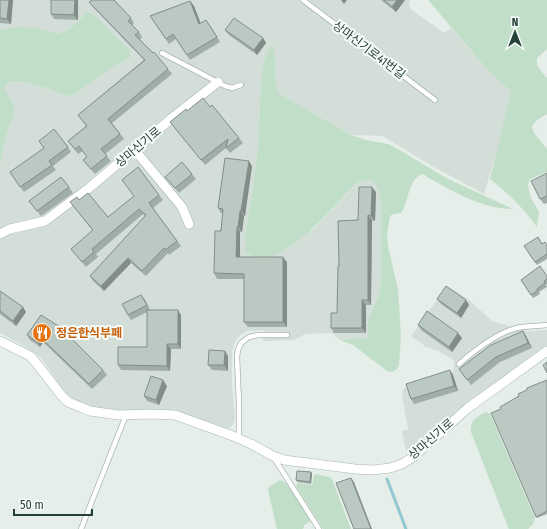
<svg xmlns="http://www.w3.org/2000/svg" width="547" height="529" viewBox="0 0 547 529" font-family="'Fira Sans Condensed','Noto Sans KR',sans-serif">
<rect width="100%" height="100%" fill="#e6eeea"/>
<g fill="#d4ded9">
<path d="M0,0H410L409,5L412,10L444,33L451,28L485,67L511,92L499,144L484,194L432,166L383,136L351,135L278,93L275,84L274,71L268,50L261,81L258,145L253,189L245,234L311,231L357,183L364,180H370L375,183L379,189L381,201V280L379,295L368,320V338L340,340L332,333L305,334L294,340L263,341L264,330L247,331L242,334L238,337L234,344L232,353V383L235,417L234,423L230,428H224L195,417L172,410H110L94,407L81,403L72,398L65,393L41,358L24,346L0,333V164L7,132L14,114L15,107L3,89L6,84L11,81L23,82L46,88L66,96L73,95L111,68L130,58L86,12L80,21L75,25L58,34L0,30Z"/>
<path d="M447,286L468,299L492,321L526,331L547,330V347L494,383L472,399L415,449L406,451L402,431L408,429L402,396L403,390L407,386L454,371V360L438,351L426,347L411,336Z"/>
</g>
<g fill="#c1dec8">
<path d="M428,0H547V49L537,58V66L547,78V114L537,120L532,126L534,133L547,149V172L530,179L528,185L531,198L539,212L537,227C523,208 509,194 490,179L511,92L485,67Z"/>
<path d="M86,12L92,13L130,51V58L111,68L73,95L66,96L46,88L23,82L11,81L7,84L4,89L15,107L14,114L7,132L0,164V30L20,27L35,28L58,34C70,29 79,23 86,12Z"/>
<path d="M272,44C279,59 272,75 278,93L351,135L366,140L388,144L398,149L448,179L513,209C480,209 451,190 422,174C408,180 409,201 401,213L393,214L390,216L387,235L388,246L398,289L401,336L399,365L396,370L392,372L387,371L353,345L340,340L368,338V320L379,295L381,280V201C378,187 375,174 357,183C335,202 279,278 246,252L245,234L253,189L258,145L261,81L264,62L268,50Z"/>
<path d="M486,412L490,414L535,518L533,524L528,529H509L508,527L471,432C470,420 476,417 486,412Z"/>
<path d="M316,474L329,477L332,479L351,529H323L296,486L298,483L312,485L314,476Z"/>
<path d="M280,480L286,483L310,518V522L304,525L303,529H277L268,490L269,487Z"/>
</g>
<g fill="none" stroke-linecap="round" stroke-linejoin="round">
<path stroke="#92c8d0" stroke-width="3" d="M387,479L406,529"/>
<defs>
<g id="service">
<path d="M303,0L435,100"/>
<path d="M162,53L225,86L232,88L241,85"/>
<path d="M459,364C475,350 500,330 522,327C530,326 539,326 547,325"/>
<path d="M239,439V403L237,357L238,350L241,343L249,337L258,335H287"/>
<path d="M274,458L319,529"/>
<path d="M81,529L126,415"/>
</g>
<g id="minor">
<path d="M134,149L182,207L189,224"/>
<path d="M0,234L10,229L45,221L89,188L172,118L218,82"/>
<path d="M0,341L30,356L37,364L61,395L68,402L78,406L90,411L118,415L152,414L175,415L233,436L251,444L273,456L284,460L355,469L373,470L390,468L402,464L413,457L468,408L547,351"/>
</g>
</defs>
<use href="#service" stroke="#a8b6b1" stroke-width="6"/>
<use href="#minor" stroke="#a8b6b1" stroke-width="10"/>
<use href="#service" stroke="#fff" stroke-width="4.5"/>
<use href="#minor" stroke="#fff" stroke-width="9"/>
</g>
<g fill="#a1ada8">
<path d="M0,0H13L11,24L0,23Z"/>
<path d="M51,0H78V20L54,19L51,14Z"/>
<path d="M381,0H405L396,12Z"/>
<path d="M190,1L194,6L200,23L210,25L220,42L190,60L176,39L169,44L150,16Z"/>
<path d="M89,2L131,18L134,23L132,25L139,32L142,37L140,40L168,69L172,74L112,123L124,139L105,154L111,161L95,174L83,160L87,157L83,151L78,154L68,141L86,126L78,115L144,60L93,7Z"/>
<path d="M225,30L263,38L266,43L257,55L229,35Z"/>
<path d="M210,107L239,138L243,143L230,153L226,148L205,165L170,122L187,111Z"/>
<path d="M68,147L71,152L53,166L56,170L24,192L10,172Z"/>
<path d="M252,166L245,216H244L242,232H240V257L287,262V327H248L244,322V279H217L214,273L223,213H221L218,208Z"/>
<path d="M547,173V203L544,204L540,199Z"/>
<path d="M192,174L196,179L179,193L165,177Z"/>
<path d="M69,187L73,193L41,216L29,201Z"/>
<path d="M376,192L375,221H372L371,305H366V333H334L331,328L337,313L339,266L358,220Z"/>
<path d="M159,195L163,200L153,208L181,246L169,255L168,253L146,276L131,263L104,291L93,281L90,276L145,216L143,214L96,254L98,257L86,267L71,249L93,231L70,202L79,200L108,217Z"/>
<path d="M543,243L547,245V259L537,265L524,246Z"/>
<path d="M547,276V284L546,285L547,287L539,292L540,294L533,298L521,280Z"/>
<path d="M0,291L26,312L16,326L0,314Z"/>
<path d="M437,299L466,300L469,305L461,318L441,304Z"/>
<path d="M145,300L150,310L181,315V349H171L170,371L121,370L118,365L147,347V312L131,320L128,315Z"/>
<path d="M41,315L103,370L107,375L92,389L43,342L40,347L30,340L27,335Z"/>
<path d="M418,325L462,338L452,352L421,330Z"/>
<path d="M526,336L532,348L500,362L471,385L459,369Z"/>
<path d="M228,356V371L212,370L208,365Z"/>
<path d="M450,370L453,375L458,391L414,404L411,399Z"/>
<path d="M547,380V514L537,518L536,517L501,409L519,396Z"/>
<path d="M167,386L159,405L147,401L144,396Z"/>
<path d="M311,472L312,474L311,484L297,482L296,480Z"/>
</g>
<g fill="#838d88">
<path d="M9,0H13L11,24L7,19Z"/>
<path d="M75,0H78V20L74,15Z"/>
<path d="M341,0H347L344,4Z"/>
<path d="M397,0H405L396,12L392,7Z"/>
<path d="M190,1L194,6L203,29L199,24Z"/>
<path d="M263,38L266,43L257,55L254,50Z"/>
<path d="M249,161L252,166L245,216L241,211Z"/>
<path d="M372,187L376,192L375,221L371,216Z"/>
<path d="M240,211L244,216L242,232L238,227Z"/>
<path d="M368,215L372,221L371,305L368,300Z"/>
<path d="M237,227L240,232V262L236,257Z"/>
<path d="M283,257L287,262V327L283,322Z"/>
<path d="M128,258L131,263L104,291L101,286Z"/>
<path d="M141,295L145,300L150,311L147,305Z"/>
<path d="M362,300L366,305V333L362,328Z"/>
<path d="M466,300L469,305L461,318L457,313Z"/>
<path d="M23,307L26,312L16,326L13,321Z"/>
<path d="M178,310L181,315V349L178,344Z"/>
<path d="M523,331L526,336L532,348L528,343Z"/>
<path d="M458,333L462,338L452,352L449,347Z"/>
<path d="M40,337L43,342L40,347L37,342Z"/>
<path d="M167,344L171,349L170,371L167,366Z"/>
<path d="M225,351L228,356V371L224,365Z"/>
<path d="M450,370L453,375L458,391L454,386Z"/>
<path d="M163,380L167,386L159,405L156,400Z"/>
<path d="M311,472L312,474L311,484L310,482Z"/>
<path d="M351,478L354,482L372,529H371Z"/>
</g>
<g fill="#bbc9c3" stroke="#838d88">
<path d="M0,0H9L7,19L0,18Z"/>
<path d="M51,0H75L74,15L51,14Z"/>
<path d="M92,0H114L131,18L128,21L139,32L135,35L153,53L154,52L168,69L108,119L120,134L101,149L107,156L91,169L83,160L87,157L79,146L75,149L68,141L87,126L78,115L145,60L89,2Z"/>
<path d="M384,0H397L392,7Z"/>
<path d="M190,1L199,24L206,20L217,37L187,55L173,34L166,39L150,16Z"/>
<path d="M234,18L263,38L254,50L225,30Z"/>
<path d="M203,98L210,107L212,105L239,138L226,148L228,139L201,160L170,122L186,109L187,111Z"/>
<path d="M54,129L68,147L49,161L52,165L20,187L10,172L44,148L39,141Z"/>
<path d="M225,158L249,161L241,211H240L238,227H237L236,257H283V322H244V274L214,273L215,231H221L223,209L218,208Z"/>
<path d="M182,162L192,174L175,188L165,177Z"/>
<path d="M138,167L159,195L149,203L177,241L165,250L164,248L142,271L128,258L101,286L90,276L146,215L139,209L92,249L94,252L82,262L71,249L93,230L70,202L77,197L79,200L88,193L108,217L134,196L122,180Z"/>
<path d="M547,173V196L540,199L531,181Z"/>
<path d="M61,177L69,187L37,211L29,201Z"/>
<path d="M359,187H372L371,216L368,215V300H362V328H331V313H337L338,266H339L338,221L358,220Z"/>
<path d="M538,237L542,244L545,242L547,245V254L535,262L524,246Z"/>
<path d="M540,266L547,276V279L544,281L545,283L537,289L538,290L531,295L521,280Z"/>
<path d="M446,286L466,300L457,313L437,299Z"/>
<path d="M0,291L23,307L13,321L0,311Z"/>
<path d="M141,295L147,305L128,315L122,304Z"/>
<path d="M147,310H178V344H167V366L118,365V347H147Z"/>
<path d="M427,311L458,333L449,347L418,325Z"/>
<path d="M41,315L60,327L103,370L89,384L40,337L37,342L27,335Z"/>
<path d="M523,331L528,343L496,357L467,380L459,369L491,345Z"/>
<path d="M209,350L225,351L224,365H208Z"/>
<path d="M547,362V373L543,365Z"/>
<path d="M450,370L454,386L411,399L406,384Z"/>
<path d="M151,376L163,380L156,400L144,396Z"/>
<path d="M547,380V511L536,517L491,413L501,409L500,407L519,396L518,394L527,390V388Z"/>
<path d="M297,471L311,472L310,482L296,480Z"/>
<path d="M351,478L371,529H354L336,483Z"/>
</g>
<defs>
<symbol id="restaurant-disc" viewBox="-11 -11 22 22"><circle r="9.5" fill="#e8710a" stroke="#f7fbf9"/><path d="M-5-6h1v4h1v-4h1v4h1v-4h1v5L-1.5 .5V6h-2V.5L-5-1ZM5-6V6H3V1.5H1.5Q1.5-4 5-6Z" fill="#fff"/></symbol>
</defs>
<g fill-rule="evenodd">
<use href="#restaurant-disc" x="31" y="322" width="22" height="22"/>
</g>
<g text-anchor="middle" stroke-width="4" stroke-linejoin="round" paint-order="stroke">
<g font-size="12" fill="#254038" stroke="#f7fbf9">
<text transform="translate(369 50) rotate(37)" y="4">상마신기로41번길</text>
<text transform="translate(138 147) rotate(-40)" y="4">상마신기로</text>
<text transform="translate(431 439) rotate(-41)" y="4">상마신기로</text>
</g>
<g font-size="12" font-weight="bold" fill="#c56008" stroke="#f7fbf9" text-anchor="start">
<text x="56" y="337">정은한식부페</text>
</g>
</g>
<g transform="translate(515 32)" stroke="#f7fbf9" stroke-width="3" paint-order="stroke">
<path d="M0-3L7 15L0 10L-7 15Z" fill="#254038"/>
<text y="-6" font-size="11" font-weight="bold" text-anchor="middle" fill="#254038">N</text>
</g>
<path d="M14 509v6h78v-6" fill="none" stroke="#254038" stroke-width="2"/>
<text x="20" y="509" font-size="12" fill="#254038" stroke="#f7fbf9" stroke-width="3" paint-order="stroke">50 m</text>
</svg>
